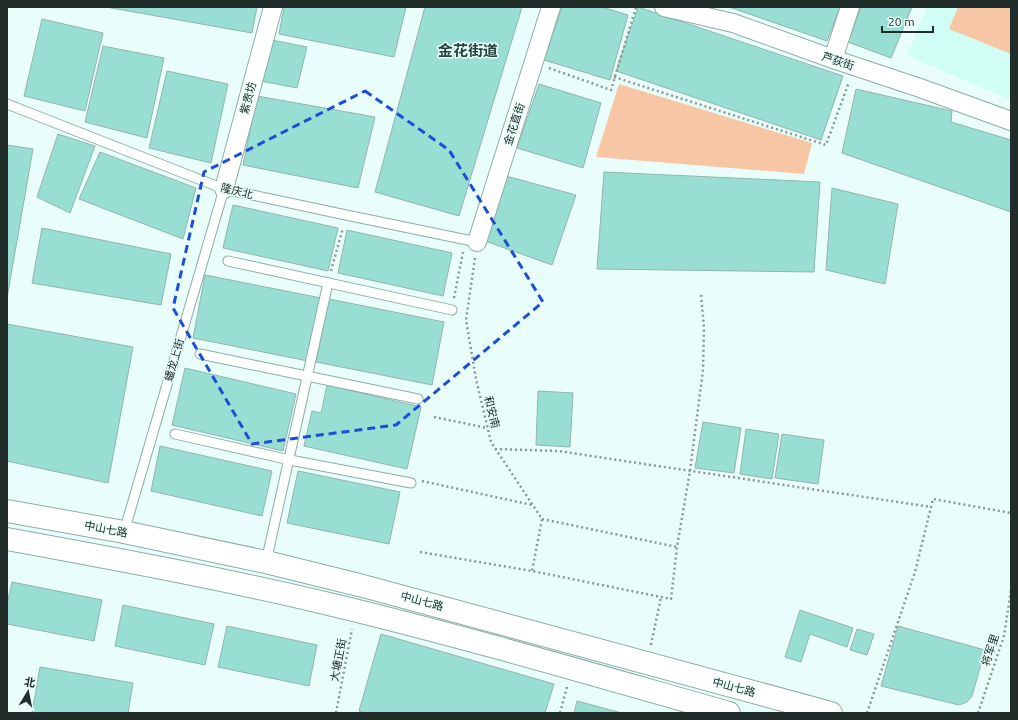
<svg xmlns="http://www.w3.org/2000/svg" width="1018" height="720" viewBox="0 0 1018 720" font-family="Ubuntu,'Noto Sans SC',sans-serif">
<rect width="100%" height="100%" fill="#e9fefa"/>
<path fill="#d0fef5" d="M927,7H1011V100L907,56Z"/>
<g fill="#f7c7a5">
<path d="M958,7H1011V54L949,29Z"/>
<path d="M619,84L812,143L804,174L596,157Z"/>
</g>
<g fill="#99ded2" stroke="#92b4ae">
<path d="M106,7H257L252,33Z"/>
<path d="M284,7H406L394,57L279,34Z"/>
<path d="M425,7H522L459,216L375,192Z"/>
<path d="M562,7H602L628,15L610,80L544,60Z"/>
<path d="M638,7L843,76L821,140L616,71Z"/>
<path d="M729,7H840L827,41Z"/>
<path d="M861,7H912L891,58L848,42Z"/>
<path d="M42,19L103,33L85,111L24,96Z"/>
<path d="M272,40L307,47L297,88L261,81Z"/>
<path d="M103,46L164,58L147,138L85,122Z"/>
<path d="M167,71L228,84L211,163L149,148Z"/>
<path d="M539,84L601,103L583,168L517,148Z"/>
<path d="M856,89L952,111L951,122L1011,140V212L842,153Z"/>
<path d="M257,96L375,117L358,188L243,165Z"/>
<path d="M58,134L95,146L70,213L37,197Z"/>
<path d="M7,145L33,149L7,298Z"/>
<path d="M100,152L196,188L183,239L79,199Z"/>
<path d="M604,172L820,182L814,272L597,269Z"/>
<path d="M506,176L576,195L552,265L485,241Z"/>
<path d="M832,188L898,204L885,284L826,270Z"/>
<path d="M233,205L338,228L328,271L223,248Z"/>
<path d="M42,228L171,254L161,305L32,283Z"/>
<path d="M347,230L452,253L443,296L338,273Z"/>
<path d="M205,275L321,298L308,361L193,338Z"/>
<path d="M329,299L444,322L432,385L316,362Z"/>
<path d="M7,324L133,347L108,483L7,461Z"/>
<path d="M185,368L296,394L283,451L172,425Z"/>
<path d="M327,385L421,407L407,469L304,446L312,411L321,413Z"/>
<path d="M538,391L573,393L570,447L536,445Z"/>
<path d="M703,422L741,428L734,473L695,468Z"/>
<path d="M746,429L779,434L772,479L740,474Z"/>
<path d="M782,434L824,440L818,484L775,478Z"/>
<path d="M160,446L272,471L262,516L151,491Z"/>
<path d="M298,471L400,492L389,544L287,523Z"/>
<path d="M12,582L102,600L94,641L7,624V604Z"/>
<path d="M123,605L214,624L205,665L115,646Z"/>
<path d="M800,610L853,628L847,647L810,634L801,662L785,657Z"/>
<path d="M227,626L317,645L309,686L218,667Z"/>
<path d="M898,626L985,650L972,696L967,702L959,705L881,686Z"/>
<path d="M857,629L874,634L867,655L850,650Z"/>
<path d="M381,634L554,684L545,713H366L359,711Z"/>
<path d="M40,667L133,683L128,713H32Z"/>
<path d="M577,701L622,713H574Z"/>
</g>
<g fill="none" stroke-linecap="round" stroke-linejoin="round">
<defs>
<g id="lane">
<path d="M7,104L224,189L346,215L477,242"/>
<path d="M228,261L452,310"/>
<path d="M200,354L418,399"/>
<path d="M175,434L290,460L411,483"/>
<path d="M124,532L224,189"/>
<path d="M266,562L328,283"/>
</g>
<g id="street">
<path d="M664,7L733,23L833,59L920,88L1011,121"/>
<path d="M833,59L850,7"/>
<path d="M224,189L273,7"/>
<path d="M477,242L551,7"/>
</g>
<g id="primary">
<path d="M7,511L124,532L266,562L363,586L831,713"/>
<path d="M7,539C116,559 225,579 333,605C466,637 598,676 729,713"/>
</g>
</defs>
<use href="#lane" stroke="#8cada7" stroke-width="11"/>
<use href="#street" stroke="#8cada7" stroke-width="20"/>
<use href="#primary" stroke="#8cada7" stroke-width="24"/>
<g stroke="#879895" stroke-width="2.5" stroke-dasharray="2 3" stroke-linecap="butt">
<path d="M549,68L611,90L636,7"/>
<path d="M614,77L826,145L849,82"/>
<path d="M475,258L466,320L476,379L491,442L542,519L532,571"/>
<path d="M331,271L343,228"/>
<path d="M454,298L463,252"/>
<path d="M434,417L487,428"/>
<path d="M495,449L558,451L931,507"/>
<path d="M422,481L532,505"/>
<path d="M542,519L677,547"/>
<path d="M420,552L532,571L671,599L677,547L690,471L703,370L704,328L701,294"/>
<path d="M651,645L661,597"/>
<path d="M336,713L352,629"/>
<path d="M560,713L567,687"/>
<path d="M867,713L915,572L933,499L1011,513"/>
<path d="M978,713L1004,636L1011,590"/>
</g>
<use href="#lane" stroke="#fff" stroke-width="9"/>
<use href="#street" stroke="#fff" stroke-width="18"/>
<use href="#primary" stroke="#fff" stroke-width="22"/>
</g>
<path fill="none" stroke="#1d4ed8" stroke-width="3" stroke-dasharray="8 5" stroke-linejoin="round" d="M365,91L449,150L543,302L396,425L252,444L173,308L204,172Z"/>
<g text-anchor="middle" stroke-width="3" stroke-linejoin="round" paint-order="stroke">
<g font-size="11" fill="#202d2b" stroke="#e9fefa">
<text transform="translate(838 61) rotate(19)" y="4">芦荻街</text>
<text transform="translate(248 98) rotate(-75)" y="4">紫贵坊</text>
<text transform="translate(514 124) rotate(-72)" y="4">金花直街</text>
<text transform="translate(237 191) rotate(14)" y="4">隆庆北</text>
<text transform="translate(174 360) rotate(-74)" y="4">蟠龙上街</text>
<text transform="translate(492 412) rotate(76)" y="4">和安南</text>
<text transform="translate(106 529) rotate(11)" y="4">中山七路</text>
<text transform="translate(422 601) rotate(15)" y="4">中山七路</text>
<text transform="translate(990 650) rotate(-72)" y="4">将军里</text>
<text transform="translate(338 660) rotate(-79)" y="4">大塘正街</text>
<text transform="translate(734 687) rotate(15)" y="4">中山七路</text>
</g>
<g font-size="15" font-weight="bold" fill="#24433e" stroke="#e9fefa">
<text x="468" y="56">金花街道</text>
</g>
</g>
<rect width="1018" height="720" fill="none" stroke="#202d2b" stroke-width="16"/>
<g transform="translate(28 692) rotate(10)" stroke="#e9fefa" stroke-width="3" paint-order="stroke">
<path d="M0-3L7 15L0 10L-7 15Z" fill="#202d2b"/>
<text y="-6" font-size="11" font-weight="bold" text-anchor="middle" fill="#202d2b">北</text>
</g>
<path d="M882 26v6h51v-6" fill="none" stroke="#202d2b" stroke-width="2"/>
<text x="888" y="26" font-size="12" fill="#202d2b" stroke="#e9fefa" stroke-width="3" paint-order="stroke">20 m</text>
</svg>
